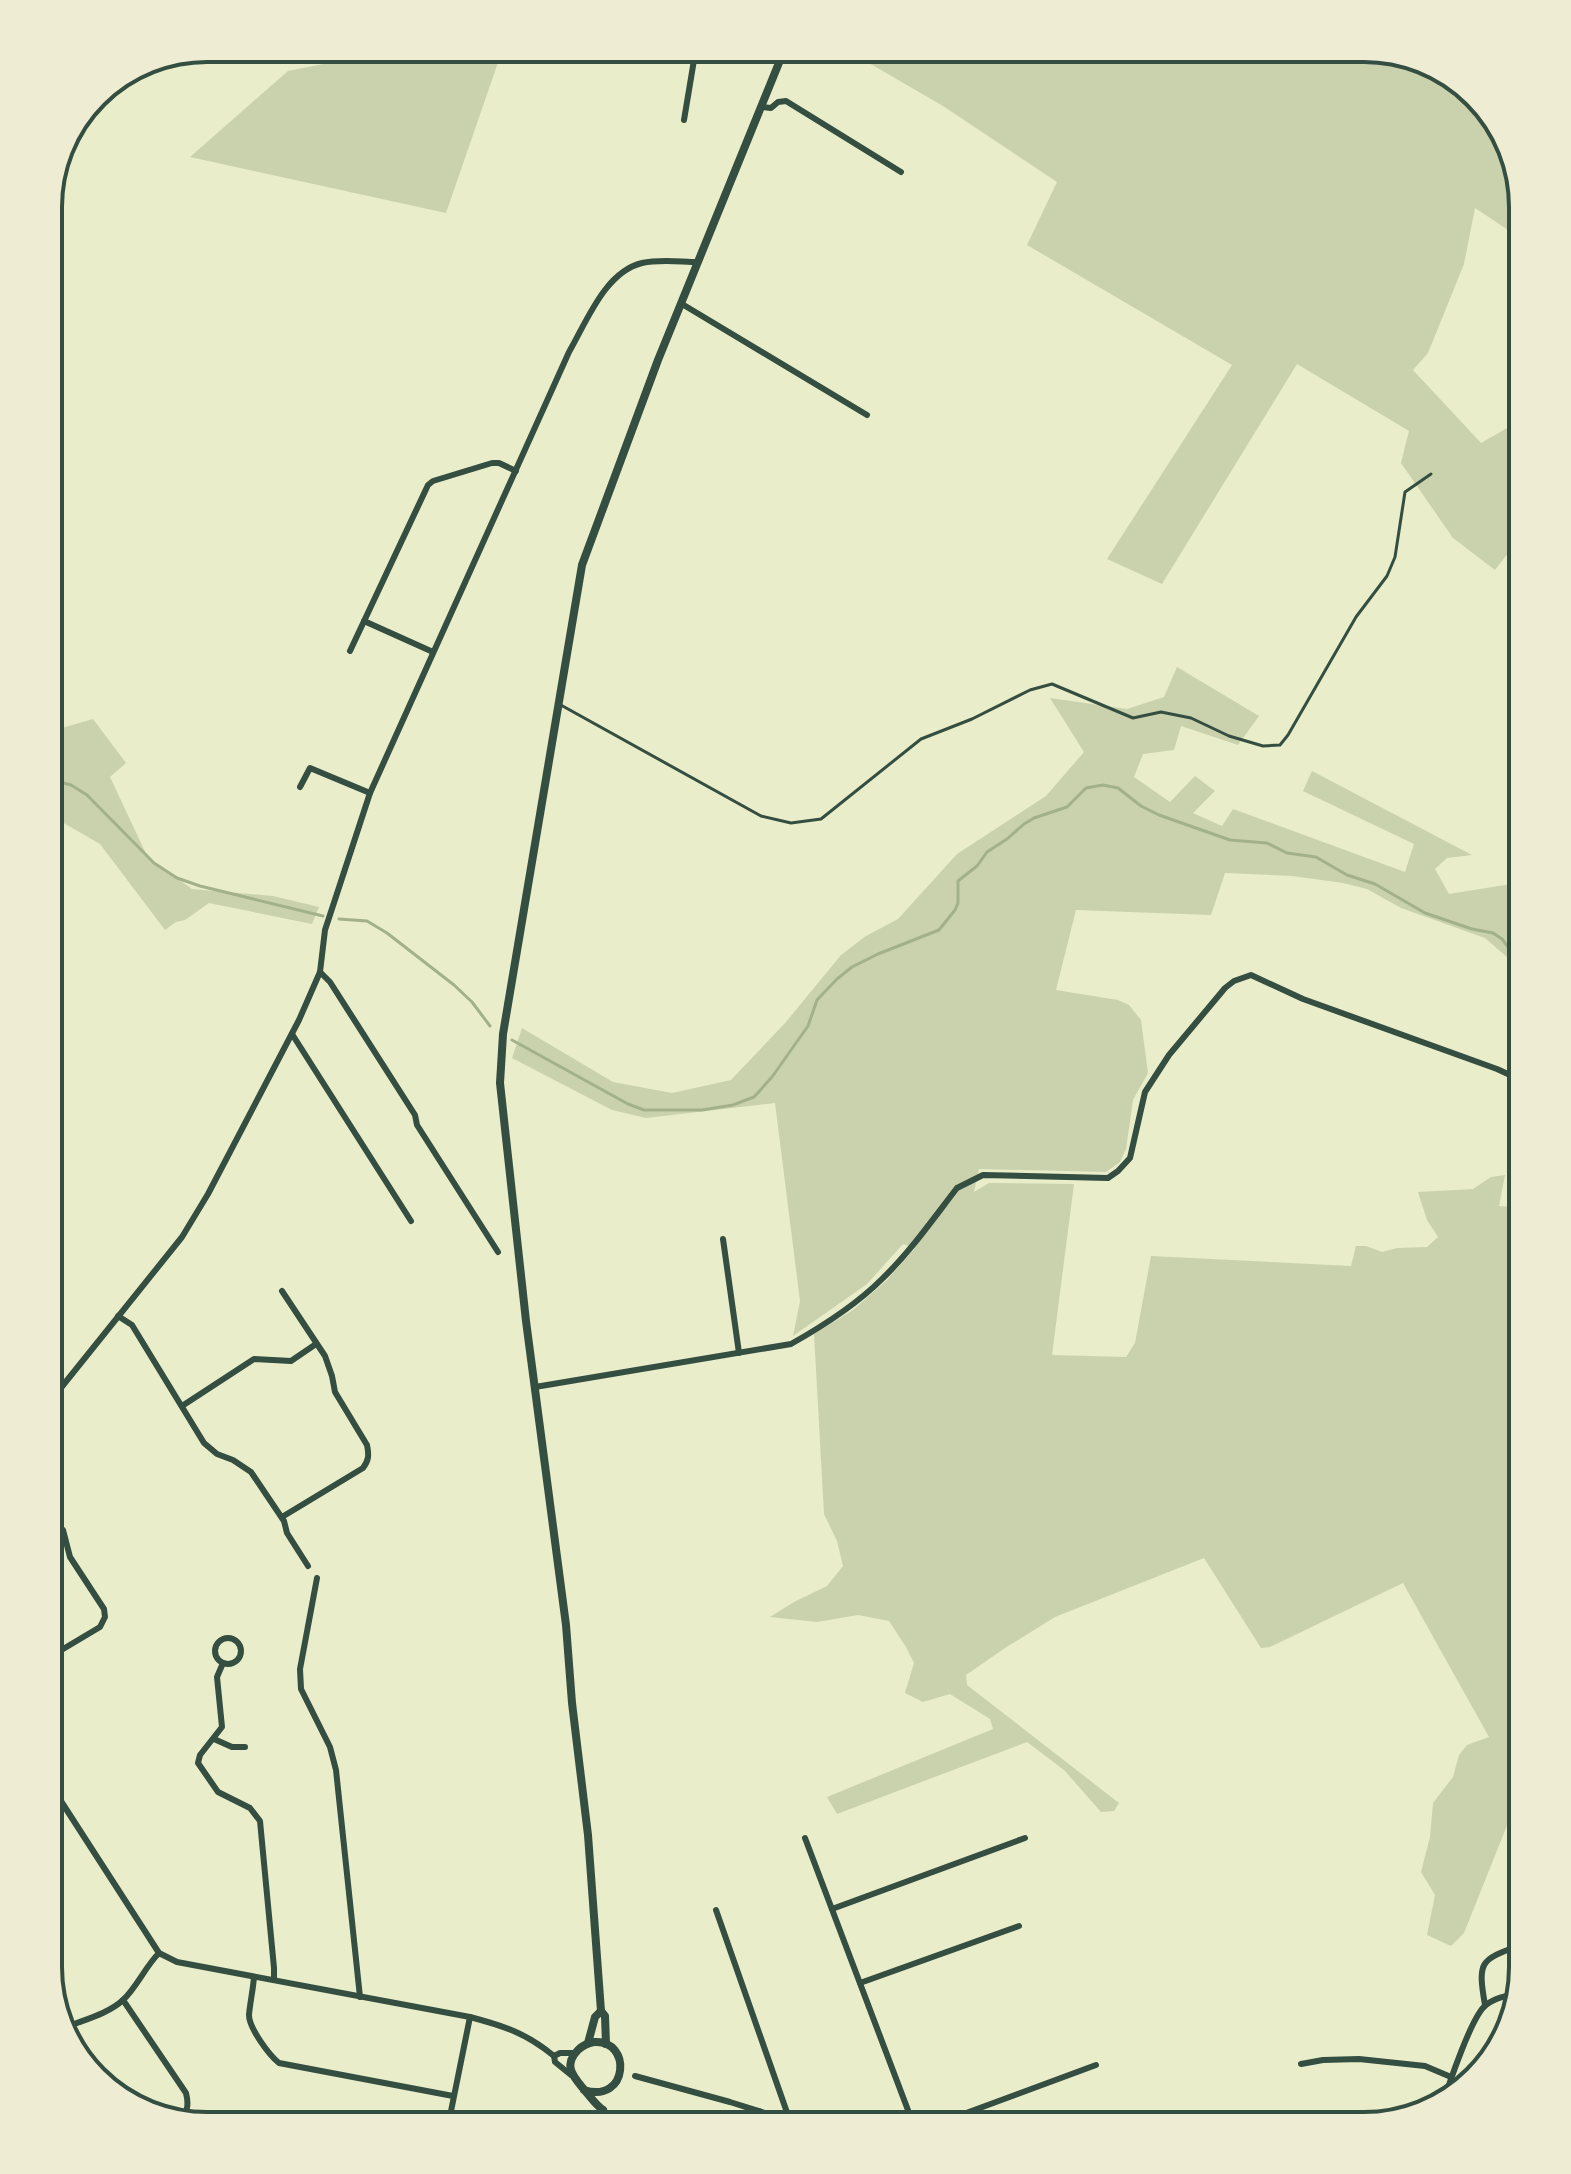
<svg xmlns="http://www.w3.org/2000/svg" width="1571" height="2174" viewBox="0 0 1571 2174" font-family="'DejaVu Sans',sans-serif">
<rect width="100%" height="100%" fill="#e9edc9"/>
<g fill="#cad2ad">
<path d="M403,48H503L446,213L190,157L288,71Z"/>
<path d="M843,48H1374L1444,69L1502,127L1523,207V240L1475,208L1464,264L1428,353L1413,370L1481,443L1509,427L1523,433V534L1495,570L1453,538L1401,463L1409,431L1297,364L1162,584L1107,559L1232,365L1027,245L1057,182L943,106Z"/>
<path d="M1177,667L1259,716L1238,745L1181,726L1174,750L1143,754L1134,777L1170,802L1195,776L1215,791L1193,813L1222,826L1233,809L1405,872L1414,844L1303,791L1312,771L1472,855L1447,858L1435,869L1449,894L1511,884L1513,864L1523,868V971L1485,938L1401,908L1367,889L1343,883L1292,876L1225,873L1211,915L1076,910L1056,990L1118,1000L1129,1005L1141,1020L1148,1073L1133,1100L1126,1149L1120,1162L1106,1172L979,1169L974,1192L989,1183L1074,1184L1052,1355L1126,1357L1135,1343L1151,1256L1351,1266L1356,1246H1366L1382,1252L1397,1248L1427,1247L1438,1237L1427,1220L1418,1192L1473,1189L1491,1177L1505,1175L1499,1206L1515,1207L1523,1210V1248L1517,1255L1520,1269H1523V1795L1514,1808L1464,1933L1451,1946L1427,1935L1435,1895L1421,1872L1430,1837L1433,1803L1453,1777L1459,1755L1467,1745L1489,1737L1403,1583L1270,1647L1261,1648L1204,1558L1055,1617L1005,1648L966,1675L967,1685L1119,1803L1114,1811L1101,1812L1064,1770L1027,1742L837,1814L827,1797L993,1729L990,1719L950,1694L923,1702L905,1693L914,1663L906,1647L889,1621L858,1615L817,1622L770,1617L794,1602L827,1586L843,1566L837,1541L824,1514L814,1334L853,1310L887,1280L915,1248L903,1244L867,1284L793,1336L800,1301L775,1103L646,1118L612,1110L512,1058L522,1028L613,1082L672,1093L731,1080L786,1022L841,955L866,936L898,919L957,854L1046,796L1084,752L1050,698L1127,709L1164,697Z"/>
<path d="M93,719L126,763L110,777L148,858L192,889L273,896L319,907L312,924L209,903L185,920L176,922L165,930L100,844L48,814V732Z"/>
</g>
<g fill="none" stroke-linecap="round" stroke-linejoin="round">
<g stroke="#a3b18a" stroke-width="3">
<path d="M48,779L71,785L87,795L154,863L177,878L200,886L323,916"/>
<path d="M339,919L367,921L387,933L454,985L472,1002L490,1026"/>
<path d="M512,1040L628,1104L644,1110H702L733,1105L754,1097L772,1077L808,1026L817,1000L837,979L852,967L878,954L939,930L955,910L958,903V881L977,866L987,852L1007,839L1024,824L1034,818L1067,807L1086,788L1103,785L1118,788L1141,806L1159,815L1230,840L1267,843L1287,853L1316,857L1347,875L1375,884L1425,913L1472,929L1493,933L1502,939L1518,960L1523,963"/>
</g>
<path stroke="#344e41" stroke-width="3" d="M559,704L761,816L791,823L821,819L921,739L972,719L1030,690L1052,684L1133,718L1161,712L1191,718L1229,736L1263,746L1280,745L1288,735L1356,617L1387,576L1395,557L1405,492L1431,474"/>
<g stroke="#344e41" stroke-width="6">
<path d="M762,107L771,108L778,102L786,101L901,172"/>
<path d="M684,120L696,48"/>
<path d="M682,304L867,415"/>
<path d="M364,621L433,652"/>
<path d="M350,651L428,485L433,481L492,463H499L516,471"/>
<path d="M300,787L310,768L370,793"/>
<path d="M320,972L330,982L415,1115L417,1125L498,1252"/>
<path d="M292,1034L411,1221"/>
<path d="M723,1239L739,1353"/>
<path d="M118,1316L132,1325L204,1443L217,1454L233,1460L251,1472L284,1521L287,1533L308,1566"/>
<path d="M535,1387L791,1344C823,1326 856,1305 882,1279C910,1252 933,1219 957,1188L983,1175L1108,1178L1118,1171L1130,1158L1145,1092L1169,1055L1225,988L1234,981L1251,975L1303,999L1497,1069L1523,1081"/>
<path d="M48,1404L182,1237L208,1194L299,1020L320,972L325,930L370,793L569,352C587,321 605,272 642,263C660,259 681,262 698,262"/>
<path d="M182,1406L254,1359L291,1361L316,1344"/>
<path d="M282,1517L363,1468C369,1460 369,1455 367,1445L335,1392L332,1376L325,1356L282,1291"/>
<path d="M317,1578L300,1669L301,1689L330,1747L336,1770L360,1997"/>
<circle cx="228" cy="1651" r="13"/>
<path d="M48,1658L100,1627L105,1617L104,1609L70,1557L63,1530"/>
<path d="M223,1663L217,1677L222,1727L200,1755L198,1763L218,1792L250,1808L260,1821L274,1968V1980"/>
<path d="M214,1739L232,1747H245"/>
<path d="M48,1781L159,1953L177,1962L470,2017C504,2026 526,2033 554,2056L555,2062L571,2075"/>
<path d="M805,1838L914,2126"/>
<path d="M832,1909L1025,1838"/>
<path d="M716,1910L790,2121"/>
<path d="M254,1977C253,1990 250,2003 249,2015C249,2028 269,2055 279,2063L453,2096"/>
<path d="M860,1983L1019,1926"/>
<path d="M123,2000L186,2093C189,2105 188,2113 178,2120"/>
<path d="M1485,2005C1477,1959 1481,1960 1523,1944"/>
<path d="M64,2028C83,2020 108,2014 123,2000C137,1987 145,1967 159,1953"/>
<path d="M554,2056L560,2053H575"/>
<path d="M1301,2064L1323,2060L1359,2059L1425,2066L1451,2077"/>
<path d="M635,2076L730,2102L806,2126"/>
<path d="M1443,2105C1448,2086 1472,2015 1486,2005C1493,1999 1507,1995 1516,1994"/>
<path d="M759,2111L761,2126"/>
<path d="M318,2126L319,2125"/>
<path d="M448,2126L470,2017"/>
<path d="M931,2126L1096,2065"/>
</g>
<g stroke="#344e41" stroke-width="8">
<path d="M588,2043L595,2017L601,2011"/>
<path d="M606,2044L605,2016L601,2011L588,1835L572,1703L566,1625L526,1321L500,1083L503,1034L582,565L658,360L785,48"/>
<path d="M584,2090C629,2104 632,2039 594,2042C588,2043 582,2046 578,2050C561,2067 576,2079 586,2092C592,2099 596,2105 603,2110"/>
<path d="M603,2110L607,2126"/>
</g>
</g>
<path d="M0 0H1571V2174H0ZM207 62H1364A145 145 0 0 1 1509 207V1967A145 145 0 0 1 1364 2112H207A145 145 0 0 1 62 1967V207A145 145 0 0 1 207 62Z" fill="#eeecd3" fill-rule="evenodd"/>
<path fill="none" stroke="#344e41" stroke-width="4" d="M207 62H1364A145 145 0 0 1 1509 207V1967A145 145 0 0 1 1364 2112H207A145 145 0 0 1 62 1967V207A145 145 0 0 1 207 62Z"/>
</svg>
